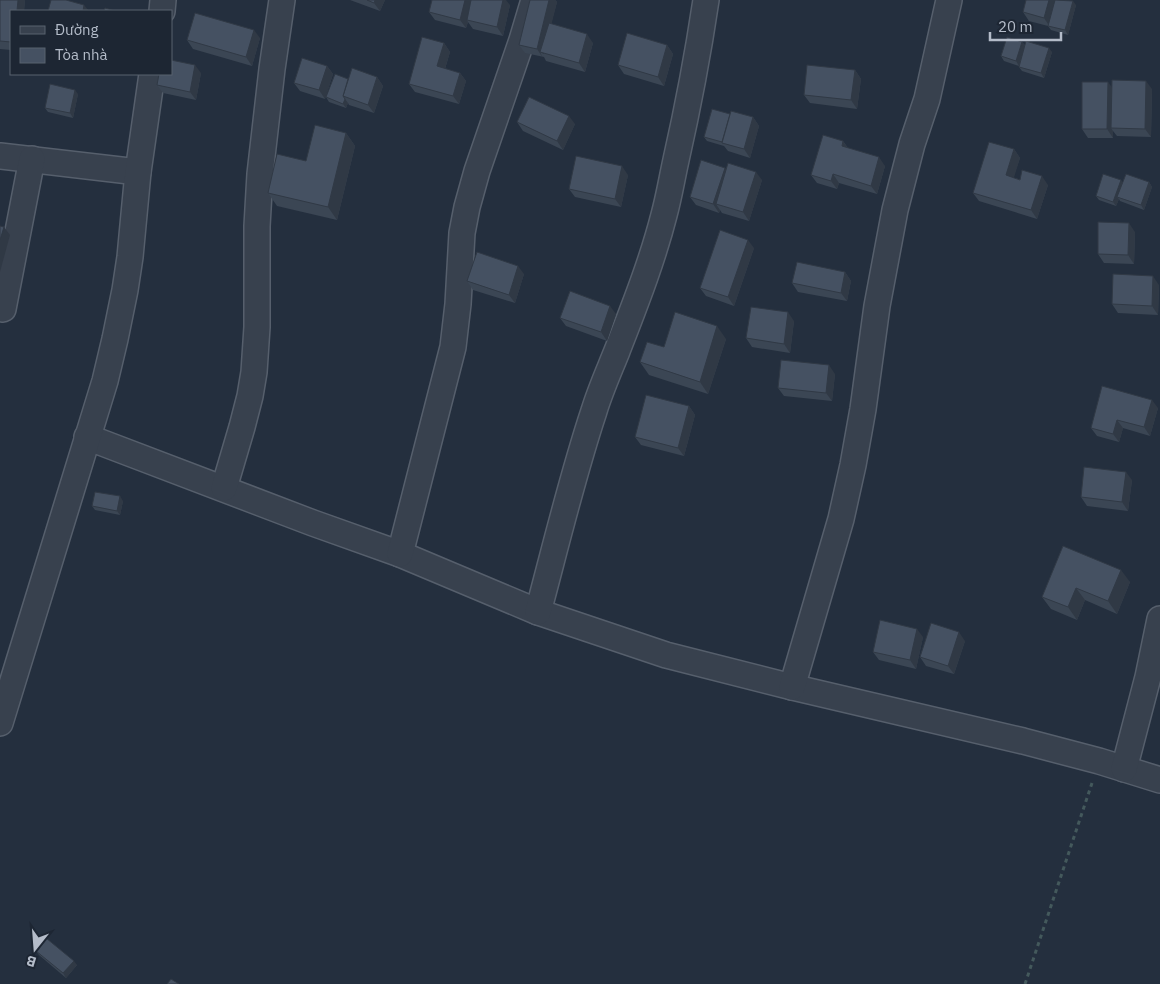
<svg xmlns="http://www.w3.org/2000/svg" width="1160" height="984" viewBox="0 0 1160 984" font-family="'IBM Plex Sans',sans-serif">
<rect width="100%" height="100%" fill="#242f3e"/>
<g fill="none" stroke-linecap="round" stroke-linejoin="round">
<defs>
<g id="minor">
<path d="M162,11L163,0"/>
<path d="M0,156L138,172"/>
<path d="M3,309L32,159"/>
<path d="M87,437L313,523L400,554L538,612L666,655L792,687L1023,741L1099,761L1160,780"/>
<path d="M224,488L242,427L250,396L254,372L257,327V226L260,174L272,69L282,0"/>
<path d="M400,554L453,347L458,304L462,233L467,207L477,171L522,40L534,0"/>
<path d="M538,612C556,545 572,477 594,411C600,391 609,371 617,351C634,307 652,262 664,215C669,197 672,178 676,160C688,107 698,54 706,0"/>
<path d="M792,687L841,519L853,465L863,409L877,306L895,210L912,144L927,99L949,0"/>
<path d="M0,723L105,381L115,339L125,290L130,257L138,172L152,74"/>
<path d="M1124,769L1148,677L1160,619"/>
</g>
</defs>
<use href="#minor" stroke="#565f6c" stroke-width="28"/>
<path stroke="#44595c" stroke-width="3" stroke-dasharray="4 4" stroke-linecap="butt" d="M1025,984L1092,783"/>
<use href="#minor" stroke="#38414e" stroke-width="25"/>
</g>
<g fill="#3b4654">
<path d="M0,0H25L24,11H11V50L0,49Z"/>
<path d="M350,0H385L380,11Z"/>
<path d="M530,0H555L557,2L551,24L593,43L585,72L546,61L544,57L525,53L519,45Z"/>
<path d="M510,5L503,36L473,29L468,22L466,28L435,20L429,12Z"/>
<path d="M1076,5L1068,35L1051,30L1048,26L1029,21L1023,12Z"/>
<path d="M260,38L252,66L193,49L187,40Z"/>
<path d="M1022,42L1025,45L1052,52L1044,78L1022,71L1019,67V66L1004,61L1001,56Z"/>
<path d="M444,43L450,52L445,69L460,73L466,81L459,104L415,92L409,84Z"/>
<path d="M667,45L673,54L664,86L624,74L618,65Z"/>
<path d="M327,66L333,74L325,99L300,91L294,83Z"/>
<path d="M855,70L861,79L857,109L810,103L804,95Z"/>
<path d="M201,73L196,100L163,93L157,85Z"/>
<path d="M377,77L383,86L374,113L349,105L348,103L346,108L329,102L326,97L348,79Z"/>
<path d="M1112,88L1152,89L1151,137L1117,136L1113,131V138H1088L1082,129Z"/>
<path d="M78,94L73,118L48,112L45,108Z"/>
<path d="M730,114L753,117L759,126L750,158L728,151L724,146L707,141L704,137Z"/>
<path d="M517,122L575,124L563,150L523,131Z"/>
<path d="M346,133L355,146L337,220L277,206L268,193L306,161Z"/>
<path d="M843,141L848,148L885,166L877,194L839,183L837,189L817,183L811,175Z"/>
<path d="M1014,149L1020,158L1013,178L1048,185L1037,219L979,201L973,193Z"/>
<path d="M725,168L726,170L762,180L749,221L722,213L720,210L719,213L696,205L690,197Z"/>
<path d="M628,175L621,207L575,197L569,189Z"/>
<path d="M1123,182H1149L1152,187L1144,210L1120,201L1119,199L1116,206L1099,200L1096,196Z"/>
<path d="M1135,232L1134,264L1104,263L1098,254Z"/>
<path d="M754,248L734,306L706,296L700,288Z"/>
<path d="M845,272L851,281L847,301L798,292L792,283Z"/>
<path d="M524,274L515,303L473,290L467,281Z"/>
<path d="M1159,285L1158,315L1118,313L1112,304Z"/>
<path d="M616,314L607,341L566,326L560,318Z"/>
<path d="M794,321L790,353L752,347L746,338Z"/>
<path d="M726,339L708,394L649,375L640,362L664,347Z"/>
<path d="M835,374L832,401L784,396L778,388Z"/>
<path d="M689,406L695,415L684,456L641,445L635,437Z"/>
<path d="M1158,408L1150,436L1123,428L1119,442L1097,436L1091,428Z"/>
<path d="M1132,480L1128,511L1087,506L1081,497Z"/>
<path d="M123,501L120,515L95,510L92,506Z"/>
<path d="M1063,546L1130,582L1117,614L1085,600L1077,620L1051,609L1042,597Z"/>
<path d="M923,637L916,669L879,660L873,652Z"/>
<path d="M965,641L954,674L926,666L920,657Z"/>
<path d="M36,951L77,965L66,978L39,955Z"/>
</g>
<g fill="#303945">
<path d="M18,0H25L24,11H17Z"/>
<path d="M375,0H385L380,11L374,3Z"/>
<path d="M465,0H474L467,20L468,22L466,28L460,20Z"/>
<path d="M503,0H506L510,5L503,36L497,27Z"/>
<path d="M549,0H555L557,2L544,54L540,52L543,58L537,49Z"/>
<path d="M1049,0H1057L1050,27L1044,18Z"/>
<path d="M1073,1L1076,5L1068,35L1065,30Z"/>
<path d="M84,5L89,11H83Z"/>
<path d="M254,30L260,38L252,66L246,57Z"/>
<path d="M587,34L593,43L585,72L579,63Z"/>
<path d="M1022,42L1025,46L1019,66L1016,61Z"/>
<path d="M444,43L450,52L443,75L437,66Z"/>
<path d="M667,45L673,54L664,86L658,77Z"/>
<path d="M1049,48L1052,52L1044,78L1041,73Z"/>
<path d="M195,65L201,73L196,100L190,92Z"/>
<path d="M327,66L333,74L325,99L319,90Z"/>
<path d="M855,70L861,79L857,109L851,100Z"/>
<path d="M460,73L466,81L459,104L453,96Z"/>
<path d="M377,77L383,86L374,113L368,105Z"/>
<path d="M1146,81L1152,89L1151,137L1145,129Z"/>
<path d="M1108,82L1114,90L1111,128L1113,131V138L1107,129Z"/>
<path d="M75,90L78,94L73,118L70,113Z"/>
<path d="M345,99L348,103L346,108L343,104Z"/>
<path d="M569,116L575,124L563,150L557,141Z"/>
<path d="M753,117L759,126L750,158L744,149Z"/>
<path d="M346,133L355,146L337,220L328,207Z"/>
<path d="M843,141L849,150L842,146Z"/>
<path d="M1014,149L1020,158L1012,184L1006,175Z"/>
<path d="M879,157L885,166L877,194L871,186Z"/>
<path d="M622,166L628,175L621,207L615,199Z"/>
<path d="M725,168L731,176L716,204L720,210L719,213L713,204Z"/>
<path d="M756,172L762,180L749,221L743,212Z"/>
<path d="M833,174L839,183L837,189L831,181Z"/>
<path d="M1042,176L1048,185L1037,219L1031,210Z"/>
<path d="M1121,180L1124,184L1117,197L1119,199L1116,206L1113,202Z"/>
<path d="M1149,182L1152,187L1144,210L1141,205Z"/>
<path d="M1129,223L1135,232L1134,264L1128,255Z"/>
<path d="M4,227L10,235L0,272V240Z"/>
<path d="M748,240L754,248L734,306L728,297Z"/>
<path d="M518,266L524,274L515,303L509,295Z"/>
<path d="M845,272L851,281L847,301L841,293Z"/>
<path d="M1153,276L1159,285L1158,315L1152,306Z"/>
<path d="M610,306L616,314L607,341L601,332Z"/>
<path d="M788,312L794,321L790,353L784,344Z"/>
<path d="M717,326L726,339L708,394L700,382Z"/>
<path d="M829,365L835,374L832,401L826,393Z"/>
<path d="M1152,400L1158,408L1150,436L1144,427Z"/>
<path d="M689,406L695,415L684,456L678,448Z"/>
<path d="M1117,420L1123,428L1119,442L1113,434Z"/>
<path d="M1126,472L1132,480L1128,511L1122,502Z"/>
<path d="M120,496L123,501L120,515L117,511Z"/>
<path d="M1121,570L1130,582L1117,614L1108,601Z"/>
<path d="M1076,588L1085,600L1077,620L1068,607Z"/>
<path d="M917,629L923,637L916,669L910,660Z"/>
<path d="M959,632L965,641L954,674L948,666Z"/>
<path d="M74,961L77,965L66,978L63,973Z"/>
</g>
<g fill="#455162" stroke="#303945">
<path d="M0,0H18L17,11H11V42L0,41Z"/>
<path d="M51,0H66L84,5L83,11H48Z"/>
<path d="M367,0H375L374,3Z"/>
<path d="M432,0H465L460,20L429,12Z"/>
<path d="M471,0H503L497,27L467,20Z"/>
<path d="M530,0H549L537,49L519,45Z"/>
<path d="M1026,0H1049L1044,18L1023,12Z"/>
<path d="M1055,0L1073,1L1065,30L1048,26Z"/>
<path d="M105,8L115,11H104Z"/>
<path d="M195,13L254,30L246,57L187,40Z"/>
<path d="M549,23L587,34L579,63L540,52Z"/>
<path d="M627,33L667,45L658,77L618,65Z"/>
<path d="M422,37L444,43L437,66L460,73L453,96L409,84Z"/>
<path d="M1007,37L1022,42L1016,61L1001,56Z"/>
<path d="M1026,41L1049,48L1041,73L1019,67Z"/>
<path d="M302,58L327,66L319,90L294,83Z"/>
<path d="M171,60L195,65L190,92L157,85L159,74H171Z"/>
<path d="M807,65L855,70L851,100L804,95Z"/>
<path d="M352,68L377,77L368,105L343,96Z"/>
<path d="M335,74L348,79L343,96L345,99L343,104L326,97Z"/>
<path d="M1112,80L1146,81L1145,129L1111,128Z"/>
<path d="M1082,82H1108L1107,129H1082Z"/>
<path d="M50,84L75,90L70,113L45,108Z"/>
<path d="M529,97L569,116L557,141L517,122Z"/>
<path d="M712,109L730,114L722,142L704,137Z"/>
<path d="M731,111L753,117L744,149L722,143Z"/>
<path d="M315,125L346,133L328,207L268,193L277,154L306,161Z"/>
<path d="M823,135L843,141L842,146L879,157L871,186L833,174L831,181L811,175Z"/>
<path d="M989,142L1014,149L1006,175L1020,180L1022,170L1042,176L1031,210L973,193Z"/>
<path d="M576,156L622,166L615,199L569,189Z"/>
<path d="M701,160L725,168L713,204L690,197Z"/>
<path d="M728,163L756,172L743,212L716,204Z"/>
<path d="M1103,174L1121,180L1113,202L1096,196Z"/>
<path d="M1126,174L1149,182L1141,205L1117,197Z"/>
<path d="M1098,222L1129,223L1128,255L1098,254Z"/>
<path d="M0,226L4,227L0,240Z"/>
<path d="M720,230L748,240L728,297L700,288Z"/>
<path d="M477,252L518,266L509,295L467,281Z"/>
<path d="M797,262L845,272L841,293L792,283Z"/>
<path d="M1113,274L1153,276L1152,306L1112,304Z"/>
<path d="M570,291L610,306L601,332L560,318Z"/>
<path d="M751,307L788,312L784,344L746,338Z"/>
<path d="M675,312L717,326L700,382L640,362L647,342L664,347Z"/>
<path d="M781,360L829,365L826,393L778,388Z"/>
<path d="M1102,386L1152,400L1144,427L1117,420L1113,434L1091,428Z"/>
<path d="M646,395L689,406L678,448L635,437Z"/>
<path d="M1084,467L1126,472L1122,502L1081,497Z"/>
<path d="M95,492L120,496L117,511L92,506Z"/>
<path d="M1063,546L1121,570L1108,601L1076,588L1068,607L1042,597Z"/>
<path d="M880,620L917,629L910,660L873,652Z"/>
<path d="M931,623L959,632L948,666L920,657Z"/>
<path d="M46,938L74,961L63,973L36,951Z"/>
<path d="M171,979L179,984H167Z"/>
</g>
<rect x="10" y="10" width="162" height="65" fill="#1d2633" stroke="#59626f"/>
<rect x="20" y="26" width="25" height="8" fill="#38414e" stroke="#59626f"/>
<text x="55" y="35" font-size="15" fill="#b4bcc9">Đường</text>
<rect x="20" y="48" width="25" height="15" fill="#455162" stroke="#59626f"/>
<text x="55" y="60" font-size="15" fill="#b4bcc9">Tòa nhà</text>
<g transform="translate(35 949) rotate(197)" stroke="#1d2633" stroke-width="4" paint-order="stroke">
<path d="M0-4L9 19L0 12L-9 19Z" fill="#b4bcc9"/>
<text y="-8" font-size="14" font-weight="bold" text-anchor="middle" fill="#b4bcc9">B</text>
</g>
<path d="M990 32v8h71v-8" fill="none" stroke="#b4bcc9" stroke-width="2.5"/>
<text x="998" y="32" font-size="15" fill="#b4bcc9" stroke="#1d2633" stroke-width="4" paint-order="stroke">20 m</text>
</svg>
